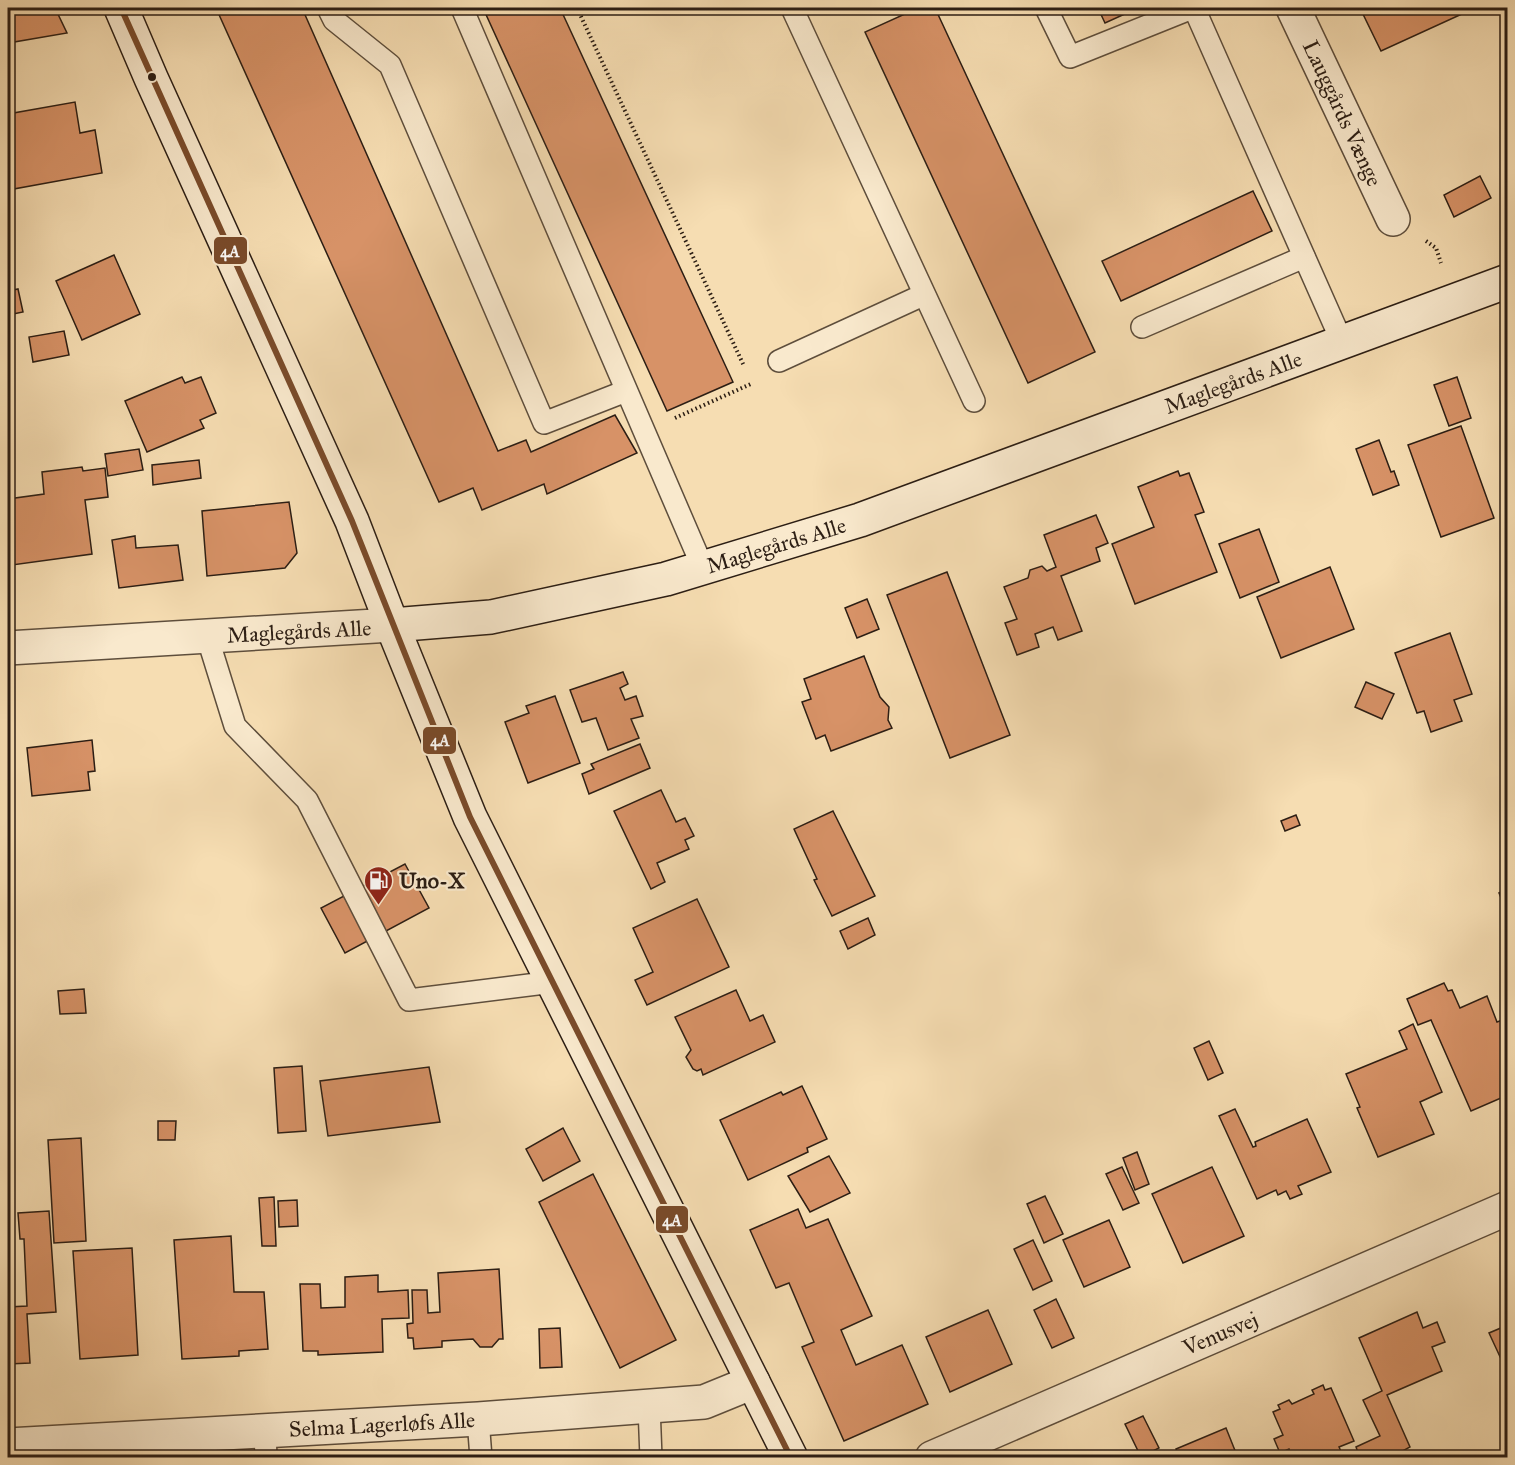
<svg xmlns="http://www.w3.org/2000/svg" width="1515" height="1465" viewBox="0 0 1515 1465" font-family="'IM FELL Great Primer',serif">
<rect width="100%" height="100%" fill="#f6ddb2"/>
<filter id="stains"><feTurbulence type="fractalNoise" baseFrequency=".00333" numOctaves="4"/><feColorMatrix values="0 0 0 0 .2 0 0 0 0 .09 0 0 0 0 .02 0 0 0 .5 -.17"/></filter>
<radialGradient id="worn" r=".72"><stop offset=".6" stop-color="#630" stop-opacity="0"/><stop offset="1" stop-color="#630" stop-opacity=".3"/></radialGradient>
<g fill="#d79267" stroke="#2c1e14" stroke-width="1.5">
<path d="M42,8H55L67,33L8,43V13Z"/>
<path d="M216,8H302L498,451L526,440L531,452L615,415L637,453L547,494L544,484L482,510L473,488L439,502Z"/>
<path d="M483,8H560L733,382L667,411Z"/>
<path d="M918,8H935L1095,352L1028,383L865,32Z"/>
<path d="M1098,8H1138L1105,23Z"/>
<path d="M1360,8H1475L1381,51Z"/>
<path d="M75,102L80,133L95,130L102,173L8,190V114Z"/>
<path d="M1480,176L1491,198L1454,217L1444,195Z"/>
<path d="M1253,191L1272,231L1121,301L1102,261Z"/>
<path d="M114,255L140,314L82,340L56,281Z"/>
<path d="M18,289L23,312L8,315V291Z"/>
<path d="M64,331L69,355L33,362L29,337Z"/>
<path d="M182,377L185,383L201,377L216,413L200,420L204,428L147,452L125,401Z"/>
<path d="M1457,377L1471,418L1449,426L1434,385Z"/>
<path d="M1461,426L1494,518L1441,537L1408,445Z"/>
<path d="M1379,440L1391,472L1394,471L1399,485L1373,495L1356,449Z"/>
<path d="M139,449L143,470L108,476L105,454Z"/>
<path d="M199,460L201,478L153,485L152,465Z"/>
<path d="M82,467L83,471L105,468L108,497L85,500L92,554L12,565L8,531V499L44,494L42,472Z"/>
<path d="M1178,471L1180,476L1189,473L1204,512L1195,515L1217,572L1135,604L1112,544L1154,527L1138,487Z"/>
<path d="M289,502L297,553L285,568L207,576L202,511Z"/>
<path d="M1096,515L1108,543L1096,548L1100,561L1061,576L1082,631L1058,640L1053,627L1035,634L1039,647L1017,655L1005,623L1017,619L1004,587L1028,578L1030,570L1042,566L1047,571L1056,567L1044,535Z"/>
<path d="M1259,529L1279,582L1240,598L1219,544Z"/>
<path d="M135,536L136,548L178,545L183,580L119,588L112,540Z"/>
<path d="M1330,567L1354,629L1281,658L1257,597Z"/>
<path d="M947,572L1010,735L950,758L887,595Z"/>
<path d="M867,599L879,629L857,638L845,608Z"/>
<path d="M1450,633L1472,694L1454,700L1462,721L1431,732L1424,711L1417,713L1395,653Z"/>
<path d="M864,656L880,697L889,707L888,720L892,728L831,751L825,735L816,739L802,702L811,699L804,679Z"/>
<path d="M623,672L628,684L620,688L625,700L636,696L643,716L631,719L639,738L608,750L596,718L582,722L570,690Z"/>
<path d="M1366,682L1394,694L1382,719L1355,707Z"/>
<path d="M555,696L580,763L528,783L505,722L529,713L526,706Z"/>
<path d="M92,740L95,771L88,772L90,790L32,796L27,748Z"/>
<path d="M640,744L650,768L589,794L582,774L594,769L591,764Z"/>
<path d="M661,790L676,822L685,818L694,836L685,840L689,849L657,863L665,882L651,889L614,811Z"/>
<path d="M833,811L875,896L832,916L814,880L817,879L794,829Z"/>
<path d="M1296,815L1300,825L1285,831L1281,821Z"/>
<path d="M405,864L429,908L345,953L321,908Z"/>
<path d="M1508,889V915L1499,893Z"/>
<path d="M697,899L729,967L647,1005L635,980L653,972L633,928Z"/>
<path d="M868,918L875,935L848,949L840,931Z"/>
<path d="M1444,983L1448,991L1452,990L1460,1008L1487,996L1497,1022L1508,1018V1095L1471,1111L1431,1020L1418,1025L1407,999Z"/>
<path d="M84,989L86,1013L60,1014L58,991Z"/>
<path d="M736,990L750,1021L763,1015L775,1042L703,1075L701,1069L697,1071L693,1069L686,1057L691,1050L675,1017Z"/>
<path d="M1413,1024L1442,1092L1420,1102L1434,1134L1378,1157L1357,1108L1360,1107L1346,1074L1407,1049L1399,1031Z"/>
<path d="M1209,1041L1223,1073L1208,1080L1194,1048Z"/>
<path d="M302,1066L306,1131L278,1133L274,1068Z"/>
<path d="M429,1067L440,1122L328,1136L320,1081Z"/>
<path d="M802,1086L827,1139L807,1148L808,1152L748,1180L720,1120L781,1092L783,1095Z"/>
<path d="M1235,1109L1253,1147L1256,1146L1255,1142L1307,1119L1331,1172L1298,1186L1302,1194L1290,1199L1286,1191L1278,1195L1276,1190L1257,1199L1219,1116Z"/>
<path d="M158,1121H176L175,1140H158Z"/>
<path d="M563,1128L580,1161L543,1181L526,1149Z"/>
<path d="M81,1138L86,1241L54,1243L48,1140Z"/>
<path d="M1137,1152L1149,1184L1135,1190L1123,1158Z"/>
<path d="M829,1156L850,1193L810,1212L788,1176Z"/>
<path d="M1122,1167L1139,1203L1123,1210L1106,1174Z"/>
<path d="M1212,1167L1244,1236L1183,1263L1152,1194Z"/>
<path d="M593,1174L676,1340L620,1368L539,1202Z"/>
<path d="M1045,1196L1063,1234L1044,1243L1027,1204Z"/>
<path d="M274,1197L276,1246H262L259,1198Z"/>
<path d="M297,1200L298,1226L279,1227L278,1201Z"/>
<path d="M798,1209L806,1228L828,1219L872,1316L841,1330L856,1365L902,1345L928,1404L844,1441L802,1347L814,1342L789,1283L776,1288L750,1230Z"/>
<path d="M49,1211L56,1312L27,1314L30,1363L8,1364V1307L27,1306L24,1239H20L18,1213Z"/>
<path d="M1109,1220L1130,1267L1084,1287L1063,1240Z"/>
<path d="M231,1236L234,1292H264L268,1349L239,1351V1356L182,1359L174,1240Z"/>
<path d="M1033,1240L1052,1281L1033,1290L1014,1249Z"/>
<path d="M132,1248L138,1355L80,1359L73,1251Z"/>
<path d="M499,1269L503,1339H499L492,1347H480L473,1339L442,1341V1347L414,1349L413,1338H408L407,1324L413,1323L412,1290H427L428,1313L440,1312L438,1273Z"/>
<path d="M378,1275V1292L408,1290L409,1318L382,1319L383,1352L318,1355V1351H303L300,1284H320L321,1308L345,1307V1277Z"/>
<path d="M1056,1299L1074,1338L1052,1348L1034,1310Z"/>
<path d="M988,1310L1012,1364L950,1392L926,1337Z"/>
<path d="M1417,1312L1423,1328L1437,1322L1445,1342L1432,1347L1442,1371L1387,1395L1410,1447L1390,1458H1360L1356,1447L1380,1436L1363,1400L1382,1391L1359,1338Z"/>
<path d="M1508,1325V1374L1489,1333Z"/>
<path d="M560,1328L562,1367L540,1368L539,1329Z"/>
<path d="M1323,1385L1325,1390L1331,1388L1354,1441L1339,1447L1344,1458H1292L1289,1449L1280,1453L1274,1439L1283,1435L1273,1412L1280,1409L1278,1405L1289,1400L1292,1404L1314,1394L1312,1390Z"/>
<path d="M1508,1413V1433L1501,1416Z"/>
<path d="M1143,1416L1159,1448L1141,1457L1125,1424Z"/>
<path d="M1226,1428L1238,1458H1179L1176,1449Z"/>
</g>
<g fill="none" stroke-linecap="round" stroke-linejoin="round">
<defs>
<g id="lane">
<path d="M328,8L334,20L390,65L544,423L626,391"/>
<path d="M462,8L703,568"/>
<path d="M792,8L974,401"/>
<path d="M1046,8L1070,57L1192,8"/>
<path d="M1194,8L1342,342"/>
<path d="M1142,327L1304,257"/>
<path d="M779,361L923,295"/>
<path d="M207,636L235,726L307,800L409,1000L553,982"/>
<path d="M649,1406L651,1458"/>
<path d="M478,1419L481,1458"/>
<path d="M265,1431L266,1458"/>
</g>
<g id="street">
<path d="M1293,8L1393,219"/>
<path d="M8,648L392,625"/>
<path d="M8,1445L478,1419L704,1402L753,1382"/>
<path d="M932,1458L1508,1208"/>
</g>
<g id="secondary">
<path d="M121,8L151,78L352,521L392,625L470,817L791,1458"/>
<path d="M392,625L491,617L666,579L860,520L1508,281"/>
</g>
</defs>
<use href="#lane" stroke="#5e4e3c" stroke-width="24"/>
<use href="#street" stroke="#5e4e3c" stroke-width="36"/>
<use href="#secondary" stroke="#2c1e14" stroke-width="36"/>
<g stroke="#2c1e14" stroke-width="4" stroke-dasharray="1.5 3" stroke-linecap="butt">
<path d="M577,8L744,366"/>
<path d="M1426,241L1436,248L1441,263"/>
<path d="M675,418L753,383"/>
</g>
<use href="#lane" stroke="#f9e9cd" stroke-width="21"/>
<use href="#street" stroke="#f9e9cd" stroke-width="33"/>
<use href="#secondary" stroke="#f9e9cd" stroke-width="33"/>
<defs>
<path id="bus-1" d="M121,8L352,521L470,817L791,1458"/>
</defs>
<use href="#bus-1" stroke="#f9e9cd" stroke-width="10"/>
<use href="#bus-1" stroke="#7a4b2a" stroke-width="6"/>
</g>
<defs>
<symbol id="fuel-pin" viewBox="-11 -11 22 30"><path d="M0 17L-7.5 6A9.5 9.5 0 1 1 7.5 6Z" fill="#8f2418" stroke="#f9e9cd"/><path d="M-5.5-6h7V0h2V4h1.3V-2.5L3-4.5l.8-.8L6-3V5H2.5V1h-1V6h-7ZM-4.2-4.7v3.2H.2V-4.7Z" fill="#fff"/></symbol>
</defs>
<g fill-rule="evenodd">
<use href="#fuel-pin" x="362" y="864" width="33" height="45"/>
</g>
<circle fill="#2c1e14" stroke="#f9e9cd" stroke-width="2" cx="152" cy="77" r="5"/>
<g text-anchor="middle" stroke-width="4.5" stroke-linejoin="round" paint-order="stroke">
<g font-size="22" fill="#2c1e14" stroke="#f9e9cd">
<text transform="translate(1343 113) rotate(65)" y="8">Lauggårds Vænge</text>
<text transform="translate(1233 382) rotate(-20)" y="8">Maglegårds Alle</text>
<text transform="translate(776 545) rotate(-17)" y="8">Maglegårds Alle</text>
<text transform="translate(299 631) rotate(-3)" y="8">Maglegårds Alle</text>
<text transform="translate(1220 1333) rotate(-23)" y="8">Venusvej</text>
<text transform="translate(382 1424) rotate(-3)" y="8">Selma Lagerløfs Alle</text>
</g>
<g font-size="22" font-weight="bold" fill="#2c1e14" stroke="#f9e9cd" text-anchor="start">
<text x="399" y="888">Uno-X</text>
</g>
</g>
<g stroke="#f9e9cd" stroke-width="2">
<rect x="213" y="236" width="35" height="29" rx="6" fill="#7a4b2a"/>
<rect x="422" y="726" width="35" height="29" rx="6" fill="#7a4b2a"/>
<rect x="655" y="1205" width="34" height="29" rx="6" fill="#7a4b2a"/>
</g>
<g font-size="16" text-anchor="middle" font-weight="bold" fill="#fff">
<text x="230" y="257">4A</text>
<text x="440" y="746">4A</text>
<text x="672" y="1226">4A</text>
</g>
<rect width="1515" height="1465" fill="none" stroke="#f6ddb2" stroke-width="30"/>
<rect x="9" y="9" width="1497" height="1447" fill="none" stroke="#2c1e14" stroke-width="3"/>
<rect x="15" y="15" width="1485" height="1435" fill="none" stroke="#2c1e14" stroke-width="1.5"/>
<rect width="100%" height="100%" filter="url(#stains)"/>
<rect width="100%" height="100%" fill="url(#worn)"/>
</svg>
